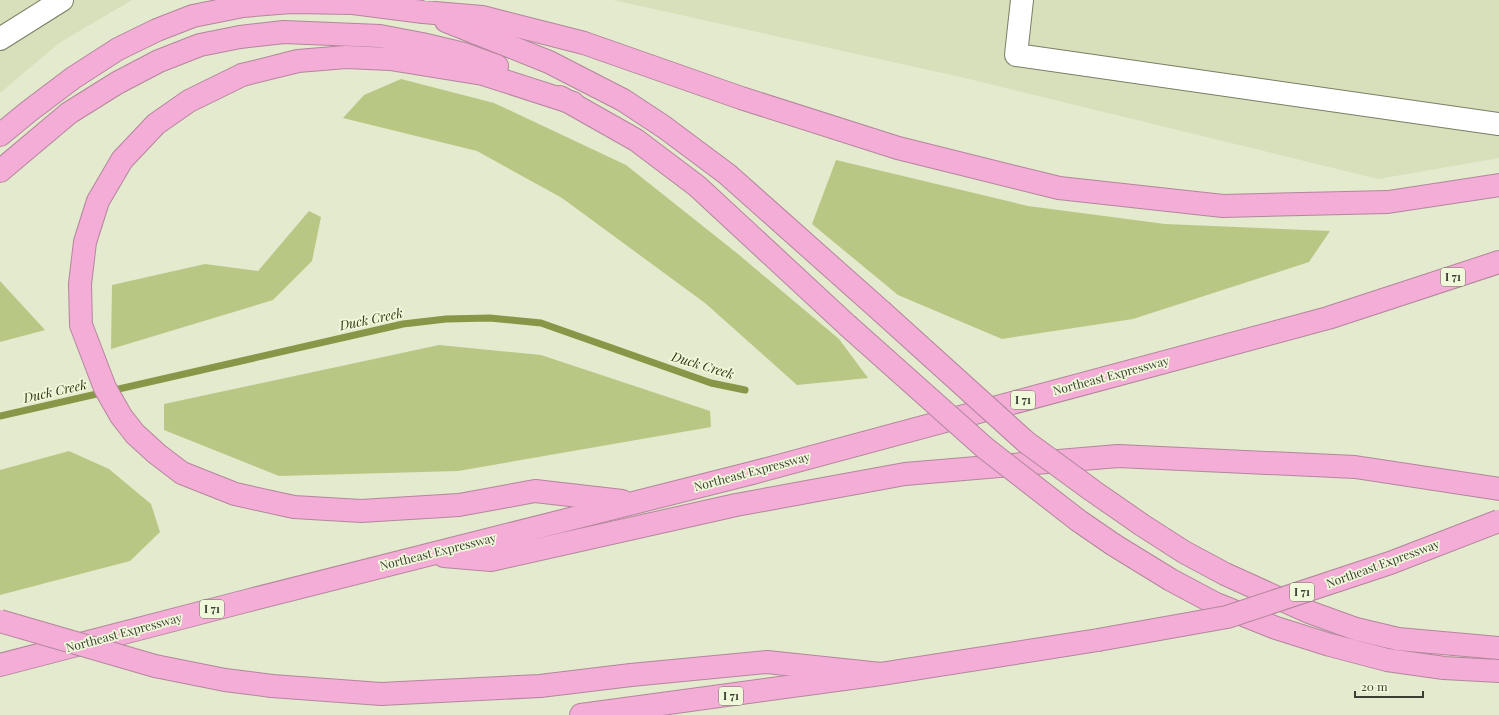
<svg xmlns="http://www.w3.org/2000/svg" width="1499" height="715" viewBox="0 0 1499 715" font-family="'Playfair Display',serif">
<rect width="100%" height="100%" fill="#e3eacd"/>
<g fill="#d7dfbb">
<path d="M0,0H132L59,43L0,93Z"/>
<path d="M613,0H1499V158L1378,179L965,78Z"/>
</g>
<g fill="#b9c785">
<path d="M401,79L494,103L626,165L738,254L839,339L868,378L797,385L705,303L562,198L477,151L343,118L364,95Z"/>
<path d="M836,160L1028,206L1165,224L1330,231L1309,262L1133,319L1002,339L898,295L812,224Z"/>
<path d="M309,211L321,217L312,261L273,300L111,349L112,285L205,264L258,271Z"/>
<path d="M0,281L45,330L0,342Z"/>
<path d="M439,345L541,355L710,411L711,427L458,471L279,476L164,430V404Z"/>
<path d="M69,451L109,469L151,504L160,532L130,561L0,595V470Z"/>
</g>
<g fill="none" stroke-linecap="round" stroke-linejoin="round">
<path stroke="#879647" stroke-width="7" d="M0,416L403,324L446,319L490,318L541,323L711,383L745,390"/>
<defs>
<g id="minor">
<path d="M1022,0L1016,55L1499,124"/>
<path d="M0,39L62,0"/>
</g>
<g id="highway">
<path d="M446,21L549,62L623,100L664,127L727,174L881,311"/>
<path d="M560,97L636,140L697,186L847,325"/>
<path d="M573,103L483,74L390,59L346,57L298,61L242,75L189,101L156,124L122,160L98,201L85,242L80,284L81,325L105,388L121,416L135,434L157,454L182,473L235,494L294,507L361,511L459,505L535,491L622,501"/>
<path d="M0,135L28,112L73,78L118,49L157,30L193,16L243,6L291,2L353,3L423,12L482,17L584,43L741,98L898,148L1059,188L1223,206L1388,202L1499,185"/>
<path d="M0,171L69,113L117,83L159,61L200,45L240,37L284,32L380,36L422,44L464,54L497,66"/>
<path d="M1142,525L1184,552L1225,574L1309,612L1356,629L1398,639L1499,648"/>
<path d="M1114,545L1171,580L1216,604L1276,628L1330,645L1387,660L1444,668L1499,671"/>
<path d="M444,556L491,560L736,505L905,474L1118,456L1355,467L1499,489"/>
<path d="M0,665L246,601L752,473L1328,318L1499,262"/>
<path d="M272,686L381,694L540,686L631,675L767,662L881,674"/>
<path d="M581,715L881,674L1098,640"/>
</g>
</defs>
<use href="#minor" stroke="#787e63" stroke-width="24"/>
<use href="#highway" stroke="#b3869d" stroke-width="24"/>
<use href="#minor" stroke="#fff" stroke-width="22"/>
<use href="#highway" stroke="#f4add6" stroke-width="22"/>
<defs>
<g id="highway-bridge">
<path d="M881,311L1026,442L1093,491L1142,525"/>
<path d="M847,325L985,448L1079,521L1114,545"/>
<path d="M0,621L155,666L225,680L272,686"/>
<path d="M1098,640L1227,617L1390,563L1499,521"/>
</g>
</defs>
<use href="#highway-bridge" stroke="#b3869d" stroke-width="24" stroke-linecap="butt"/>
<use href="#highway-bridge" stroke="#f4add6" stroke-width="22"/>
</g>
<g text-anchor="middle" stroke-width="3.5" stroke-linejoin="round" paint-order="stroke">
<g fill="#f0f8da" stroke="#717665" stroke-width="1">
<rect x="1441" y="268" width="24" height="18" rx="3"/>
<rect x="1011" y="391" width="24" height="18" rx="3"/>
<rect x="1290" y="583" width="24" height="18" rx="3"/>
<rect x="200" y="600" width="24" height="18" rx="3"/>
<rect x="719" y="687" width="24" height="18" rx="3"/>
</g>
<g font-size="11" font-weight="bold" fill="#3b3e33">
<text x="1453" y="281">I 71</text>
<text x="1023" y="404">I 71</text>
<text x="1302" y="596">I 71</text>
<text x="212" y="613">I 71</text>
<text x="731" y="700">I 71</text>
</g>
<g font-size="12" fill="#3b3e33" stroke="#f0f8da">
<text transform="translate(1111 376) rotate(-15)" y="4">Northeast Expressway</text>
<text transform="translate(752 472) rotate(-15)" y="4">Northeast Expressway</text>
<text transform="translate(438 552) rotate(-14)" y="4">Northeast Expressway</text>
<text transform="translate(1383 564) rotate(-20)" y="4">Northeast Expressway</text>
<text transform="translate(124 633) rotate(-15)" y="4">Northeast Expressway</text>
</g>
<g font-size="13" font-style="italic" fill="#303614" stroke="#f0f8da">
<text transform="translate(371 319) rotate(-12)" y="5">Duck Creek</text>
<text transform="translate(703 365) rotate(17)" y="5">Duck Creek</text>
<text transform="translate(55 391) rotate(-13)" y="5">Duck Creek</text>
</g>
</g>
<path d="M1355 691v6h68v-6" fill="none" stroke="#3b3e33" stroke-width="2"/>
<text x="1361" y="691" font-size="12" fill="#3b3e33" stroke="#f0f8da" stroke-width="3" paint-order="stroke">20 m</text>
</svg>
